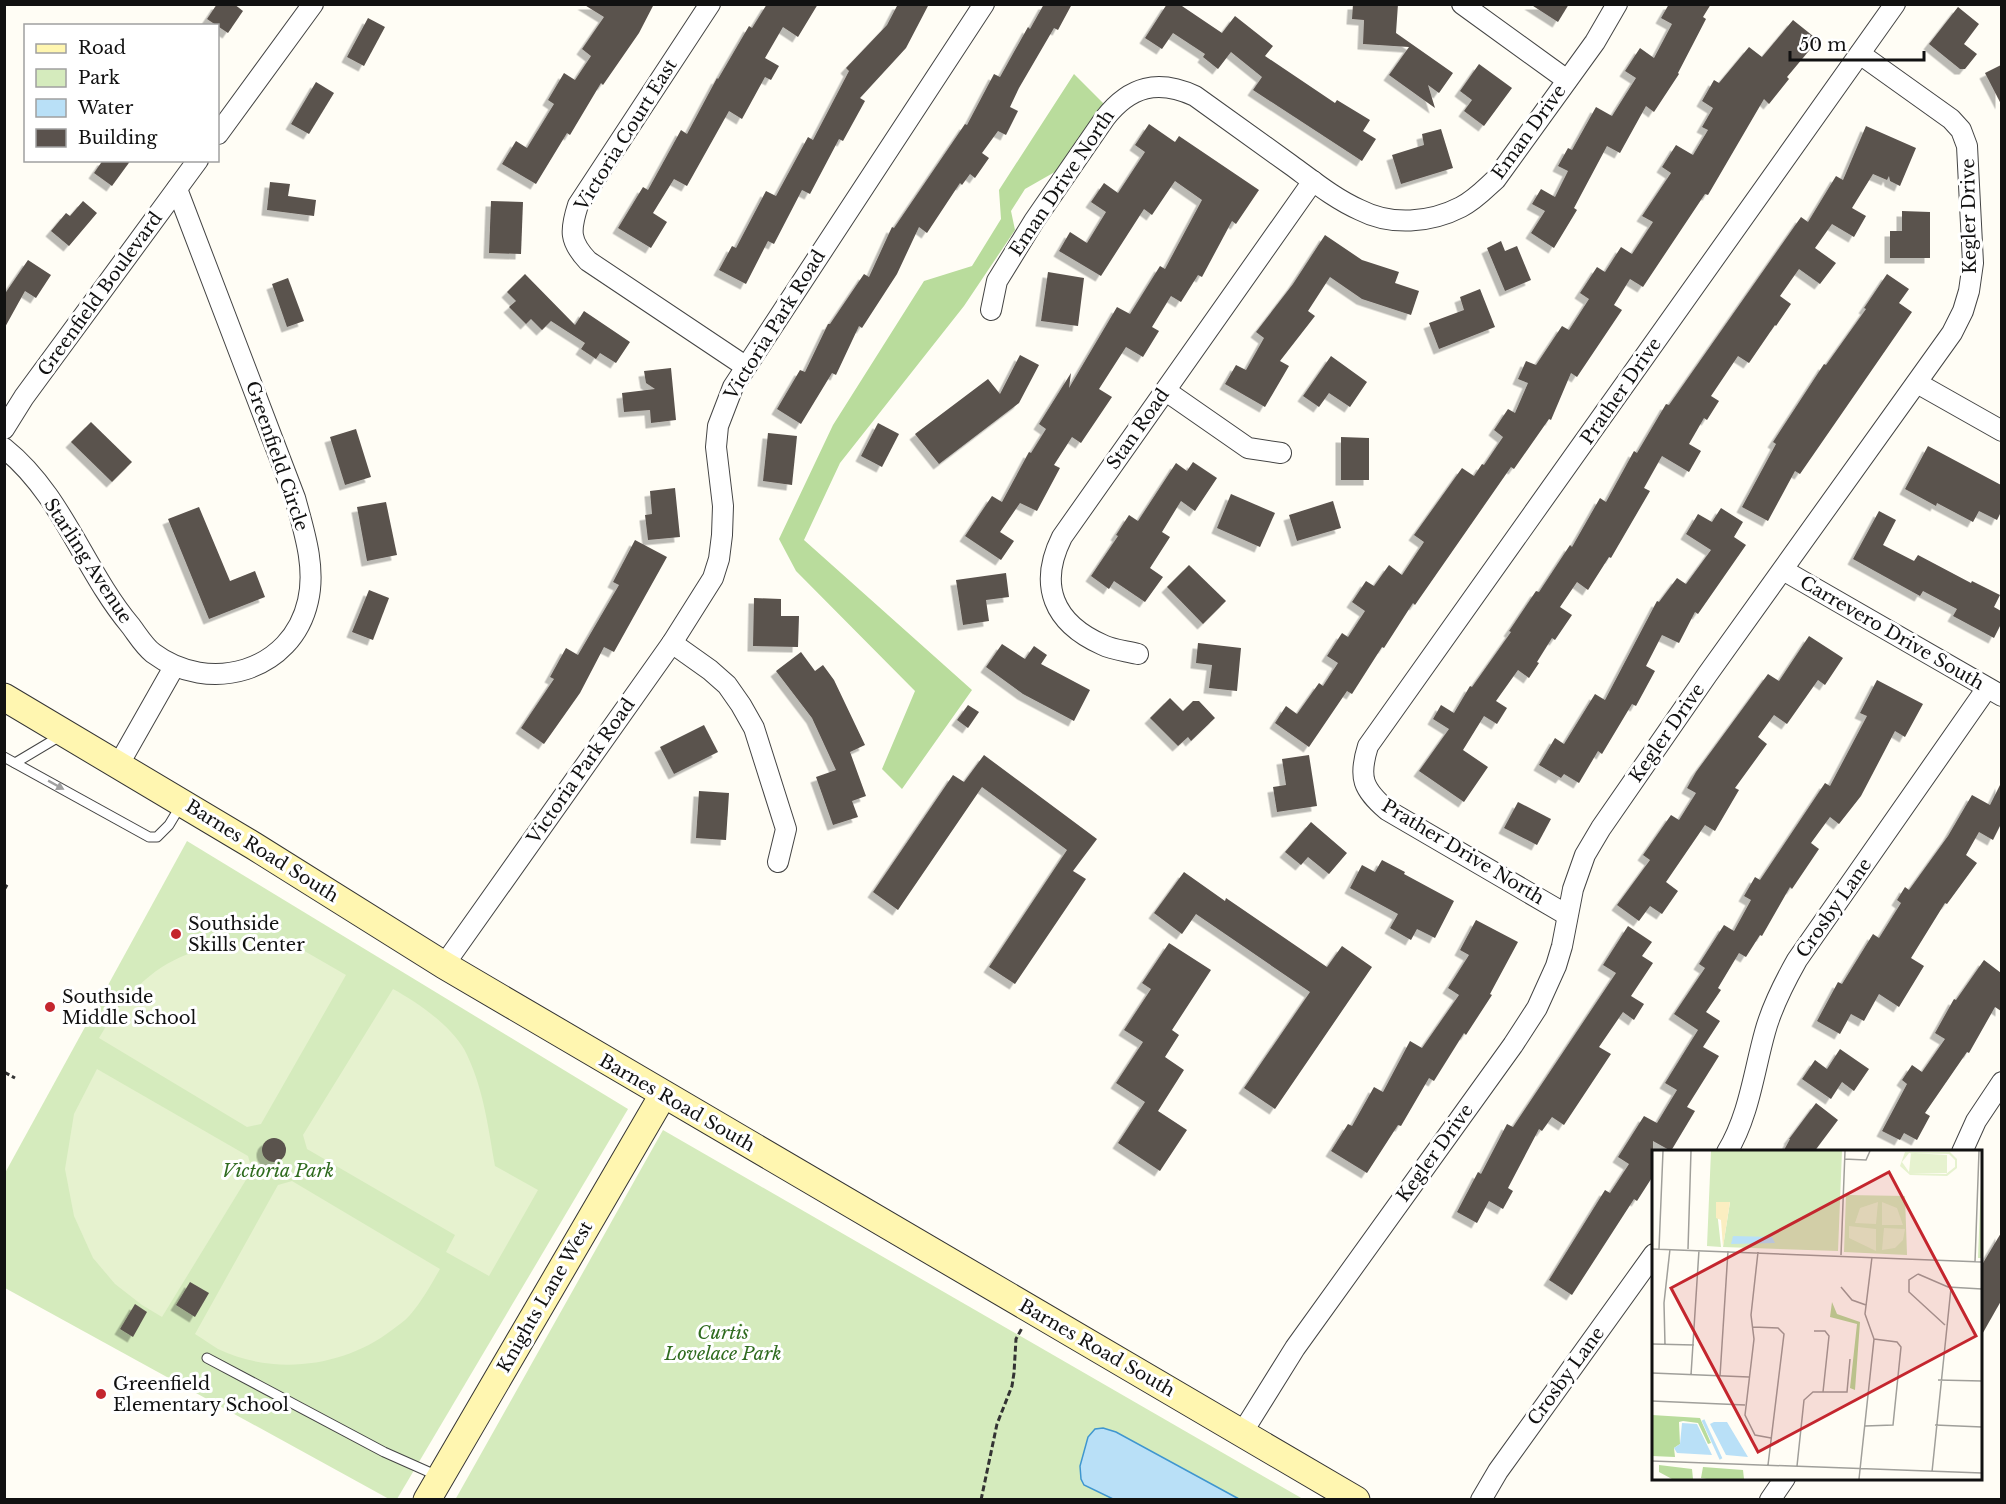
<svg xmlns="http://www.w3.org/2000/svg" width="2006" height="1504" viewBox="0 0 2006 1504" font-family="'Libre Baskerville',serif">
<defs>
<filter id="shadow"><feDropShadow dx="-5.5" dy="5.5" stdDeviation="0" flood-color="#0004"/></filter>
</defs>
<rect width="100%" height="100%" fill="#fffdf5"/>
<g fill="#d5ebbd">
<path d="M187,841L628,1109L397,1499H389L5,1288V1173Z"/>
<path d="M663,1130L1303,1499L455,1500Z"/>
</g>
<path fill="#b9dc9c" d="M1074,74L1104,104L1060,169L1025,189L1011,211L1015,230L964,306L840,463L804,540L972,690L902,789L882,769L915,691L796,571L779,539L833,425L924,281L972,266L1001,219L999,190Z"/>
<g fill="#e6f2cf">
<path d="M246,941L301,949L346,975L261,1124L247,1127L99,1038C122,998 154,962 201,950C216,946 231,944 246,941Z"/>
<path d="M393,989C417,1002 450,1025 464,1049C483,1085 488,1126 495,1166L538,1190L489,1276L446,1252L455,1235L307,1149L303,1135Z"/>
<path d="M97,1069L248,1156L252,1170L162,1317L142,1305L115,1284L93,1258L74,1216L65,1169L74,1114Z"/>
<path d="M292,1181L440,1269C431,1285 422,1301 410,1315C405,1321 398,1325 392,1330C344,1367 274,1376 218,1349C210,1344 203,1339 195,1334L278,1185Z"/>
</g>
<path fill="#b9e0f7" stroke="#3f96cf" stroke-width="1.5" d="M1103,1428L1116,1432L1239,1499H1113L1084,1485L1081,1479L1080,1466L1088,1437L1095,1429Z"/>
<g fill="#5a524d" filter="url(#shadow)">
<path d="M217,4H234L243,11L228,33L207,19Z"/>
<path d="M583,4H654L639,33L603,85L601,83L570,135L567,133L536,184L502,164L516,141L527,148L554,104L548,100L564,73L575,80L591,56L582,49L604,17Z"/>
<path d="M767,4H818L798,37L783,27L765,58L779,66L771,80L765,77L742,119L729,111L687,186L674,179L653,213L667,222L651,248L618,228L643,187L648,190L681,130L687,134L717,78L718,79L749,26L752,28Z"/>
<path d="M898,4H929L906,48L860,98L865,101L843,141L839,139L810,194L802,190L774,244L768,241L746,284L719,270L732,246L736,248L766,191L776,196L808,137L813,140L849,71L846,68L887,25Z"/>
<path d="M1044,4H1072L1058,30L1054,28L1019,88L1010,107L1018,111L1006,135L998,131L982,153L989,158L975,178L970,174L962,185L960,183L927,233L919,227L897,274L862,328L859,326L836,375L832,373L801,424L777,409L800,370L805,372L828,324H830L864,274L869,277L892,227L894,228L965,124L967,125L994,74L1000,77L1028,27L1030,29Z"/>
<path d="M1167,4H1179L1222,33L1235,16L1273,46L1265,56L1335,103L1337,100L1370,120L1363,131L1376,139L1362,161L1253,90L1262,77L1231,52L1218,69L1203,57L1205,54L1173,33L1162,49L1145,38Z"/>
<path d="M1353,4H1398L1396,33L1453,73L1439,93L1428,85L1435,108L1389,75L1409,47L1363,44L1364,20L1352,19Z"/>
<path d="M1530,4H1569L1558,22Z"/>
<path d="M1669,4H1711L1703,17L1706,19L1678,73L1679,74L1654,112L1646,106L1620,153L1607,146L1574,208L1577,210L1554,248L1531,233L1545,211L1532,204L1541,189L1555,197L1568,171L1558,166L1568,148L1572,150L1596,107L1612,116L1636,78L1625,71L1640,48L1654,58L1672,24L1661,18Z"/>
<path d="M1958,7L1979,24L1964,44L1977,54L1965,69H1960L1929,44Z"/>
<path d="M368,18L385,27L364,66L347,57Z"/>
<path d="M1793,20L1818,40L1787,77L1789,79L1769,104L1764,99L1708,195L1705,194L1643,287L1630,279L1614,305L1622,310L1577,377L1571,373L1551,420L1549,419L1514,469L1511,467L1415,605L1413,603L1384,648L1382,647L1352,694L1347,691L1309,747L1275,723L1286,706L1297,714L1319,683L1323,686L1338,663L1327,656L1342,633L1348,637L1365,611L1352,602L1366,581L1374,586L1389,565L1402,575L1424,542L1414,535L1462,468L1474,476L1482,464L1484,465L1503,437L1494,430L1508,409L1515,413L1528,383L1518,379L1526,361L1536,365L1562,326L1569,330L1589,299L1580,293L1597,267L1605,272L1621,247L1632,254L1653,222L1642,216L1671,173L1662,167L1676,145L1693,155L1708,130L1702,127L1713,108L1702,101L1714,80L1719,83L1749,47L1762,57Z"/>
<path d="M1479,64L1512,88L1484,126L1464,111L1472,100L1460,91Z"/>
<path d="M2001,65V104L1985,73Z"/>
<path d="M316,82L334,93L309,134L291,124Z"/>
<path d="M1149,124L1175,142L1179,136L1259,190L1236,224L1232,221L1202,277L1198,275L1181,302L1171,296L1152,327L1159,331L1143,357L1126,347L1099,389L1112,397L1081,443L1072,437L1054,465L1060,468L1037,511L1020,503L1000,532L1014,541L1001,560L965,536L992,496L1002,502L1029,452L1031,453L1046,429L1039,424L1071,373L1069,388L1117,307L1130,314L1160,266L1165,269L1202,200L1175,181L1152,215L1144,209L1101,276L1059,251L1070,232L1087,243L1106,212L1091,202L1104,183L1118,193L1145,152L1135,145Z"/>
<path d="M1866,126L1916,148L1900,186L1890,181L1889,176L1887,180L1873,174L1852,208L1866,216L1854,237L1832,224L1815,248L1836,263L1820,284L1799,269L1780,296L1791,304L1776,326L1775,325L1749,363L1738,356L1711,396L1719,401L1707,420L1704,418L1689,444L1701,451L1689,472L1662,456L1644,488L1650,491L1611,558L1609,557L1588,590L1577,582L1560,607L1572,615L1555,640L1552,638L1537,662L1539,663L1529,678L1518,670L1496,701L1507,708L1497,724L1484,716L1463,750L1488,767L1464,802L1419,771L1449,729L1433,719L1441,705L1454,713L1470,686L1472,687L1511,632L1509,631L1536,591L1539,592L1570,545L1572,547L1600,498L1606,502L1634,451L1637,453L1666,404L1669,405L1801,217L1808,222L1836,176L1843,180Z"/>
<path d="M1441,129L1453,168L1401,184L1392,155L1424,145L1422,134Z"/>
<path d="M103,160H131L112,186L94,173Z"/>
<path d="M270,182L290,184L288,196L316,200L314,216L267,210Z"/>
<path d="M83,201L97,213L69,246L51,231L66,213L70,216Z"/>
<path d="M491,201L523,202L521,254L489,253Z"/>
<path d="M1902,211L1930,212V258H1890V231H1902Z"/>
<path d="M1325,235L1362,260L1399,272L1395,283L1419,291L1411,315L1362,299L1330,277L1308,311L1315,316L1280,361L1289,366L1265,407L1225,384L1236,365L1246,370L1264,338L1256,332L1293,284Z"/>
<path d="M1501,241L1505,251L1517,246L1531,280L1505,291L1487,248Z"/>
<path d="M28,260L51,275L36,298L25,291L4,329V295Z"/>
<path d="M1048,272L1084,278L1078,326L1041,321Z"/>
<path d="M525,274L575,325L584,311L630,342L616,363L600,353L596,359L581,349L585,343L551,321L542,330L531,319L526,324L509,307L516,301L507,292Z"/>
<path d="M1887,274L1909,289L1899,303L1912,312L1800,474L1795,471L1768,521L1742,507L1776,444L1773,442L1824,364L1826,365L1866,309L1864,308Z"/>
<path d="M288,278L304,321L287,327L272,284Z"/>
<path d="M1480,289L1495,327L1439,349L1429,323L1464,310L1460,297Z"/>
<path d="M1020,355L1039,365L1019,403L939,464L915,434L988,379L1000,394Z"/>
<path d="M1331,356L1367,382L1350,407L1329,393L1319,407L1303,396Z"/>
<path d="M671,368L676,420L651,423L650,410L624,412L622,393L655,389L646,383L644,371Z"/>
<path d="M91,422L132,462L112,482L71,442Z"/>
<path d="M878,423L899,434L882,467L861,456Z"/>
<path d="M356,429L371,477L345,485L330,437Z"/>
<path d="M768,433L797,436L792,485L763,481Z"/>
<path d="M1341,437L1369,438V480H1341Z"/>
<path d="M1928,446L2001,485V512L1997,520L1979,511L1973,522L1937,503L1936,506L1905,489Z"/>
<path d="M1193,462L1217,478L1195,511L1181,501L1162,532L1170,537L1150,568L1163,577L1145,602L1114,581L1109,589L1091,576L1118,536L1116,535L1129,515L1138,521L1176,463L1187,471Z"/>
<path d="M675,488L680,537L648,540L645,515L652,514L650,491Z"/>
<path d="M1231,494L1275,513L1260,547L1217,528Z"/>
<path d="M1333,501L1341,528L1297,541L1289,515Z"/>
<path d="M386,502L397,555L367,561L357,507Z"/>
<path d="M199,507L230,581L255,571L265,597L209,619L168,519Z"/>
<path d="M1721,508L1743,522L1734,537L1746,545L1698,614L1695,612L1679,643L1662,635L1646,666L1655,671L1636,706L1632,704L1602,754L1598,751L1579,783L1564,774L1561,778L1539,765L1555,738L1564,744L1595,694L1605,700L1657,601L1659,602L1677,578L1686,584L1711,550L1686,534L1698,514L1712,522Z"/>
<path d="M1879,511L1896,520L1883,545L1914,561L1918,555L1971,583L1972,581L2000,595L1994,607L2001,611V624L1994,638L1953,616L1957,609L1923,591L1920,596L1853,559Z"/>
<path d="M635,540L667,557L614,652L604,647L580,693L544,744L521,728L554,679L550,677L566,648L578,655L619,585L613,582Z"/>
<path d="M1189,565L1226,601L1203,624L1167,587Z"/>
<path d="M1006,573L1009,597L986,600L989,621L963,625L956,580Z"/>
<path d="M369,590L389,598L373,640L352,632Z"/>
<path d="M754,598L781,599V616H799L798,647L753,646Z"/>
<path d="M1809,636L1843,658L1825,685L1818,680L1787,724L1774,715L1758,737L1767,744L1735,788L1739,790L1715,831L1705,825L1666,882L1678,891L1662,914L1650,906L1639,921L1617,905L1650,860L1643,855L1671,815L1679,820L1696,793L1687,788L1696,772L1768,674L1779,681Z"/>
<path d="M1198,643L1241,648L1237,691L1209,688L1212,665L1196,663Z"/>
<path d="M1002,644L1025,659L1034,646L1047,655L1041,664L1090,690L1074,721L1023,694L986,667Z"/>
<path d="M801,652L815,671L823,665L834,680L865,745L850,752L866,796L852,801L858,817L833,825L816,777L836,770L812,718L776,671Z"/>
<path d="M1877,680L1923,704L1905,737L1895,731L1861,796L1839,824L1830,817L1811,843L1819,849L1792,889L1790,887L1762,936L1760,935L1746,957L1739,953L1718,988L1721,990L1706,1012L1720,1021L1703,1047L1719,1056L1687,1107L1695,1111L1671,1151L1653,1141V1176L1637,1201L1634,1199L1572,1295L1549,1280L1605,1190L1610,1193L1629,1164L1618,1157L1644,1116L1657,1123L1677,1090L1665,1083L1698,1030L1674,1014L1705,968L1699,964L1724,925L1734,931L1751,900L1744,896L1755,877L1760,880L1825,783L1830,786L1867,716L1860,713Z"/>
<path d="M1170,698L1183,711L1193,701H1199L1215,718L1191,741L1188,737L1178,746L1150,718Z"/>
<path d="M968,705L979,712L968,728L957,720Z"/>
<path d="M704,725L718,752L674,774L660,747Z"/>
<path d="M984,755L1097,839L1073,871L1086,879L1015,984L989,967L1067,850L982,787L898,910L873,892L953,775L964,782Z"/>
<path d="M1309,755L1317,806L1277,812L1273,787L1286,785L1282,759Z"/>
<path d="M2001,783V824L1993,840L1979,832L1966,855L1977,863L1947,904L1945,903L1911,958L1924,966L1899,1007L1879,994L1864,1021L1851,1014L1840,1034L1817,1021L1838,982L1842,984L1873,934L1879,938L1901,903L1897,900L1905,887L1909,890L1948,836L1972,795L1990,805Z"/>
<path d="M699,791L729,793L726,840L696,838Z"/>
<path d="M1518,802L1551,819L1537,845L1504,828Z"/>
<path d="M1311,822L1347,853L1329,874L1308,857L1301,865L1285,852Z"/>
<path d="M1382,860L1405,872L1404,874L1454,901L1435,938L1417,929L1411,940L1390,928L1398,914L1350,888L1362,865L1375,872Z"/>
<path d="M1184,872L1225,901L1226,898L1327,967L1342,946L1372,967L1275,1109L1244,1088L1310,992L1196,914L1182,934L1154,913Z"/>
<path d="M1476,920L1518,942L1490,994L1492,995L1466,1035L1464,1033L1434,1081L1429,1078L1401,1126L1398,1125L1367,1173L1331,1151L1348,1124L1352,1126L1374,1087L1383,1092L1410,1041L1422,1048L1459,995L1448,988L1469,955L1460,950Z"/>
<path d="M1628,926L1652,942L1642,956L1653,963L1631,996L1644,1004L1634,1020L1623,1012L1599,1047L1611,1054L1564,1125L1552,1117L1542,1131L1539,1129L1508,1188L1513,1191L1503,1209L1489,1201L1477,1223L1457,1212L1478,1172L1481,1174L1507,1124L1513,1127L1616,973L1603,965Z"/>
<path d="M1169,943L1211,970L1172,1030L1179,1035L1165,1057L1184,1070L1158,1111L1187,1130L1160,1171L1118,1143L1145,1102L1116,1083L1143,1042L1124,1030L1151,989L1142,983Z"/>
<path d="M1984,960L2001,973V1011L1995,1007L1969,1053L1967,1052L1925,1113L1930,1116L1917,1140L1904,1133L1900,1140L1882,1131L1907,1084L1902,1080L1912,1065L1922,1072L1945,1039L1935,1033L1954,999L1956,1000Z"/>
<path d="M1840,1049L1869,1069L1854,1091L1842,1082L1831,1099L1802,1079L1815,1060L1827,1069Z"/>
<path d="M1816,1103L1838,1120L1814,1152H1783L1790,1139H1789Z"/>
<circle cx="274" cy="1150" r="12"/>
<path d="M2001,1233V1301L1980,1338V1268Z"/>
<path d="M190,1282L209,1293L195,1317L176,1305Z"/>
<path d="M135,1304L147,1312L133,1337L120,1329Z"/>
</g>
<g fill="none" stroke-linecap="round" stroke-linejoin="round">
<defs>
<g id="lane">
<path d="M4,757L149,837H157L169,825L181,805"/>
<path d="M15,763L62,735"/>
<path d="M207,1358L384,1452L438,1476"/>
</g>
<g id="street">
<path d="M710,4L578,205C570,230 569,241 588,261L745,366"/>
<path d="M1462,4L1567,80"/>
<path d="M218,134L313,4"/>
<path d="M991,310L997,281L1034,221L1105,118C1130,86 1158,79 1195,96C1227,119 1259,142 1291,165C1313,181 1335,199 1360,210C1391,226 1430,223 1461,207C1475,200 1485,189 1496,179L1595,42L1617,4"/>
<path d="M1917,383L2002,431"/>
<path d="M1166,391L1248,448L1281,453"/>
<path d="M4,429L24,397L198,160"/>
<path d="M4,448C62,494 84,570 130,625C137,634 144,646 153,653C209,695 292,672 308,601C316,567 304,531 295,498L177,189"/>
<path d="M1783,570L2002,696"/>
<path d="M672,643L710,670L727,685L741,705L754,728L786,829L778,862"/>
<path d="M1138,654C1127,651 1113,650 1103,645C1053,623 1038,585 1062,537L1313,181"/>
<path d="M119,764L174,667"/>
<path d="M1567,915L1387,810C1363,789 1358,778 1368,746L1895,4"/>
<path d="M444,965L672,643L713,578L719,559L722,535L723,506L716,447L718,426L733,387L984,4"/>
<path d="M1727,1152C1749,1116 1754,1071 1765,1032C1772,1006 1784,983 1797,960L1987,688"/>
<path d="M1962,1152L1976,1121L2002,1082"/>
<path d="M1242,1433L1295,1348L1513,1045L1537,1008L1556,966L1562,946L1573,889L1585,855L1601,828L1707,675L1952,333L1963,311L1969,291L1973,263L1967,146L1961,130L1951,119L1860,54"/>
<path d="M1481,1500L1498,1471L1654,1254"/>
<path d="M1770,1500L1785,1478"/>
</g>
<g id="secondary">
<path d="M4,697L254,846L444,965L1356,1500"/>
<path d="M427,1500L663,1095"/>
</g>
</defs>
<use href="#lane" stroke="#444" stroke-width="11"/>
<use href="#street" stroke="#444" stroke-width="22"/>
<use href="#secondary" stroke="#333" stroke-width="29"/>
<g stroke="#333" stroke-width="3" stroke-dasharray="6 3" stroke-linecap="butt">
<path d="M4,890L8,883"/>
<path d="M4,1072L15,1078"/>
<path d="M981,1500L997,1424L1012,1386L1014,1373L1016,1339L1022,1328"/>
</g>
<use href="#lane" stroke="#fff" stroke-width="9"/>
<use href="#street" stroke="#fff" stroke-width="20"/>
<use href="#secondary" stroke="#fff6b0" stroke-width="27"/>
</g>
<defs><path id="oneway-solid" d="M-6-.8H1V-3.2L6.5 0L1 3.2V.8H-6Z" transform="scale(1.5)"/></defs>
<use fill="#a0a0a0" href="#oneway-solid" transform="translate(56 785) rotate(29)"/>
<g fill="#c4262e" stroke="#fff" stroke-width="2">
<circle cx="176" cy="934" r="6"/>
<circle cx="50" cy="1007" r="6"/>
<circle cx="101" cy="1394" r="6"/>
</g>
<g text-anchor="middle" stroke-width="6" stroke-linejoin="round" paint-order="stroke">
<g font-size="18" fill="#111" stroke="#fff">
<text transform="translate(1529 132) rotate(-54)" y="6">Eman Drive</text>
<text transform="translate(626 135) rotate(-58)" y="6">Victoria Court East</text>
<text transform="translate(1062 183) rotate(-56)" y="6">Eman Drive North</text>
<text transform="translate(1969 216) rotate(-91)" y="6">Kegler Drive</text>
<text transform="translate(100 294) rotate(-54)" y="6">Greenfield Boulevard</text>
<text transform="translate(775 325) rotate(-58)" y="6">Victoria Park Road</text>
<text transform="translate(1621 391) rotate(-55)" y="6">Prather Drive</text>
<text transform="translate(1138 429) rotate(-55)" y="6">Stan Road</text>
<text transform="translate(277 456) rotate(71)" y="6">Greenfield Circle</text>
<text transform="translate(88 561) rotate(57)" y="6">Starling Avenue</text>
<text transform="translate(1892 633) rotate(30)" y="6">Carrevero Drive South</text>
<text transform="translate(1667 733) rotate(-55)" y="6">Kegler Drive</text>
<text transform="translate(581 771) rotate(-55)" y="6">Victoria Park Road</text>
<text transform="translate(262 851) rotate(32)" y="6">Barnes Road South</text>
<text transform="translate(1463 852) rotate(31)" y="6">Prather Drive North</text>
<text transform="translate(1834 908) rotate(-55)" y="6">Crosby Lane</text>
<text transform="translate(677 1103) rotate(30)" y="6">Barnes Road South</text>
<text transform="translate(1435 1153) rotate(-54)" y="6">Kegler Drive</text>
<text transform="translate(545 1297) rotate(-60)" y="6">Knights Lane West</text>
<text transform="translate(1097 1348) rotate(30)" y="6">Barnes Road South</text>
<text transform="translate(1566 1376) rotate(-54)" y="6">Crosby Lane</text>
</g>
<g font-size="18" fill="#111" stroke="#fff" text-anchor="start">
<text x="188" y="930">Southside<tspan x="188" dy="21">Skills Center</tspan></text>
<text x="62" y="1003">Southside<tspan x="62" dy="21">Middle School</tspan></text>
<text x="113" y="1390">Greenfield<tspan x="113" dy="21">Elementary School</tspan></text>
</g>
<g font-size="18" font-style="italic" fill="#2f6b1f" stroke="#fff">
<text x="278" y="1177">Victoria Park</text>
<text x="723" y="1339">Curtis<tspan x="723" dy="21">Lovelace Park</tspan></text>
</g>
</g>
<g transform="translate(1652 1150)">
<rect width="330" height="330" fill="#fffdf5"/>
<path d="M59,1H190L186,101L71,97L78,52H64L69,97L55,96ZM330,7V108H326ZM194,45L253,46L255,105L192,102Z" fill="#d5ebbd"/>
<path d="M180,152L185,164L208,172L203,240L198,238L205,174L178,167ZM0,265L48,268L59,293L56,294L46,273L31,271L27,272L28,294L22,298L23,307L0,306ZM7,315L40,319L41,329H20L7,322ZM51,317L91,320L92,329H55L49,328Z" fill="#b9dc9c"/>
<path d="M64,52H78L71,97L69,70L64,68Z" fill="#fbeec1"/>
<path d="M246,2H298L305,9V18L295,26L258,25L248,16L253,2ZM257,3L297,4L303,10V17L294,24L259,23H295V5L259,3L257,22L250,12ZM226,52L224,74L203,73L208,58ZM230,52L245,58L251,75H230ZM197,76L224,79V101L197,88ZM232,78L253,79L251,90L243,98L230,100Z" fill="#e6f2cf" fill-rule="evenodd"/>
<path d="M81,86L120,87L123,93L79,94ZM62,272H75L96,307L74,305L58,274ZM30,273L45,274L60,305L25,303L22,298L28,294Z" fill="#b9e0f7"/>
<path fill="none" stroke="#b9e0f7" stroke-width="3" d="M51,270L69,309"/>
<path fill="none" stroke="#a09f9a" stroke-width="1.5" d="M192,9L214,10L218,1M0,99L330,112M7,99L11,1M36,99L39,1M106,102L99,165L102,189L93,265L103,285L119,288M189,105L193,1M323,112L327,1M266,124L257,130V142L293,175M266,124L296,137L330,139M189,137L200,150L214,155M101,177L126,178L132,184L116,315M162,181H173L177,186L171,242M0,194L42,195M13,195L12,153L18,99M0,223L97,227M39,225L47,100M68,226L76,101M286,230L330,231M0,251L93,255M283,275L330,277M213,276L241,275L249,197L245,192L222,189M0,311L330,323M145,316L152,250L161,242H195L198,209M280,322L299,138M207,329L222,189L213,164L220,107"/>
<path fill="#c4262e" fill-opacity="0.15" stroke="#c4262e" stroke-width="3" d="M237,22L324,186L106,302L19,138Z"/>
<rect width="330" height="330" fill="none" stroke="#111" stroke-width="3"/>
</g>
<rect width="2006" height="1504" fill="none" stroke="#111111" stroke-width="12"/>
<rect x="24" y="24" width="195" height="138" fill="#ffffff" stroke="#a0a0a0" stroke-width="1.5"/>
<rect x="36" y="44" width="30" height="9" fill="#fff6b0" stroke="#a0a0a0" stroke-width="1.5"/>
<text x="78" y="54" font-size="18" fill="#111111">Road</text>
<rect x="36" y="69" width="30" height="18" fill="#d5ebbd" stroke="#a0a0a0" stroke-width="1.5"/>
<text x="78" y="84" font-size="18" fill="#111111">Park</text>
<rect x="36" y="99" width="30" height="18" fill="#b9e0f7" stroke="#a0a0a0" stroke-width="1.5"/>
<text x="78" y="114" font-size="18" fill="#111111">Water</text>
<rect x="36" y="129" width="30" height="18" fill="#5a524d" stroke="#a0a0a0" stroke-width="1.5"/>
<text x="78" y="144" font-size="18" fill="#111111">Building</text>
<path d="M1790 51v9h134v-9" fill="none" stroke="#111111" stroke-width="3"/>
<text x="1799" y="51" font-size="18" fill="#111111" stroke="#ffffff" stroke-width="4.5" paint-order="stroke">50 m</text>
</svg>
